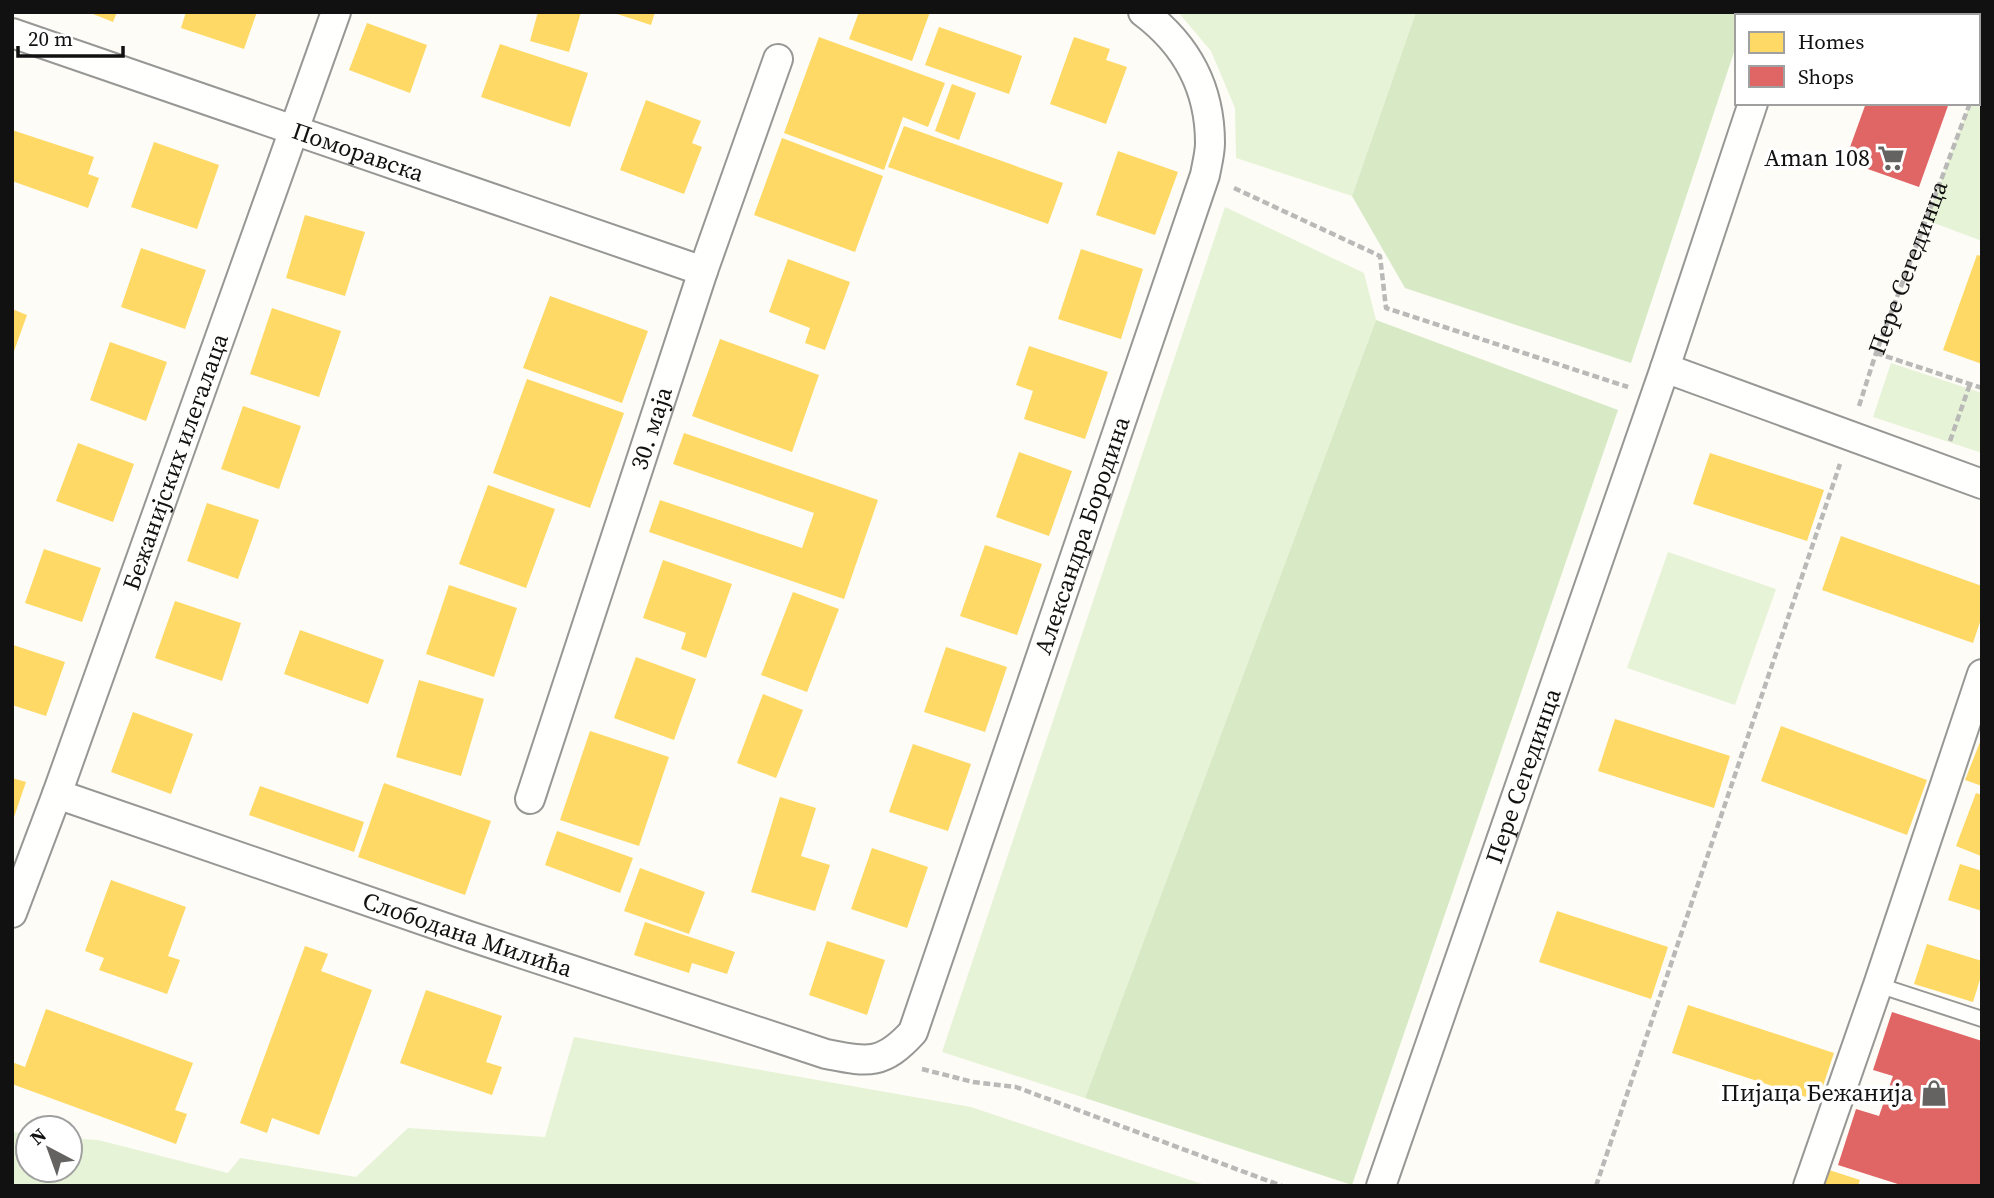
<svg xmlns="http://www.w3.org/2000/svg" width="1994" height="1198" viewBox="0 0 1994 1198" font-family="'Source Serif 4',serif">
<rect width="100%" height="100%" fill="#fdfcf7"/>
<g fill="#e7f3d7">
<path d="M1178,12H1416L1352,196L1236,158L1235,108L1211,51Z"/>
<path d="M1982,73V241L1926,220L1970,103H1978V82Z"/>
<path d="M1225,207L1364,273L1376,320L1085,1098L942,1052Z"/>
<path d="M1891,363L1982,393V453L1873,417Z"/>
<path d="M1668,552L1776,589L1735,705L1627,668Z"/>
<path d="M574,1037L971,1107L1208,1186H12V1132L28,1134V1170H70V1138L98,1140L228,1173L240,1158L356,1177L408,1128L545,1137Z"/>
</g>
<g fill="#d8eac5">
<path d="M1416,12H1747L1746,16H1737V43L1631,363L1405,288L1352,196Z"/>
<path d="M1376,320L1618,410L1352,1185L1085,1098Z"/>
</g>
<g fill="#ffd966">
<path d="M88,12H117L113,22Z"/>
<path d="M186,12H257L244,49L181,28Z"/>
<path d="M538,12H581L569,52L530,41Z"/>
<path d="M611,12H655L651,25Z"/>
<path d="M859,12H930L912,61L849,39Z"/>
<path d="M367,23L427,45L410,93L349,70Z"/>
<path d="M939,27L1022,56L1009,94L925,65Z"/>
<path d="M819,37L945,83L928,127L903,117L884,170L784,133Z"/>
<path d="M1074,37L1110,49L1106,60L1127,67L1106,124L1050,104Z"/>
<path d="M500,44L588,73L570,127L481,97Z"/>
<path d="M952,84L976,93L959,140L935,131Z"/>
<path d="M646,100L701,121L692,143L702,147L684,194L620,170Z"/>
<path d="M904,126L1063,183L1048,224L888,167Z"/>
<path d="M12,130L94,157L88,174L99,178L88,208L12,181Z"/>
<path d="M782,138L883,176L855,252L754,215Z"/>
<path d="M154,142L219,165L197,229L131,207Z"/>
<path d="M1118,151L1178,172L1155,235L1096,215Z"/>
<path d="M305,215L365,232L345,296L286,278Z"/>
<path d="M141,248L206,270L185,329L121,307Z"/>
<path d="M1081,249L1143,269L1121,339L1058,319Z"/>
<path d="M1977,255L1982,256V364L1943,350Z"/>
<path d="M788,259L850,282L825,350L805,343L810,328L769,312Z"/>
<path d="M550,296L648,331L622,403L523,368Z"/>
<path d="M272,308L341,331L319,397L250,374Z"/>
<path d="M12,309L27,315L13,354H12Z"/>
<path d="M720,339L819,375L792,452L692,416Z"/>
<path d="M110,342L167,362L146,421L90,400Z"/>
<path d="M1029,346L1108,372L1085,439L1024,419L1033,391L1016,385Z"/>
<path d="M527,379L624,413L590,508L493,473Z"/>
<path d="M243,406L301,426L279,489L221,469Z"/>
<path d="M684,433L878,500L844,599L649,532L660,500L802,548L814,513L673,464Z"/>
<path d="M78,443L134,464L113,522L56,501Z"/>
<path d="M1019,452L1072,471L1049,536L996,517Z"/>
<path d="M1710,453L1824,490L1807,541L1693,504Z"/>
<path d="M488,485L555,509L526,588L459,564Z"/>
<path d="M207,503L259,520L238,579L187,561Z"/>
<path d="M1841,536L1982,586V616L1973,643L1822,590Z"/>
<path d="M985,545L1042,564L1017,635L960,616Z"/>
<path d="M44,549L101,568L82,622L25,603Z"/>
<path d="M663,560L732,584L706,658L681,649L686,633L643,618Z"/>
<path d="M449,585L517,608L494,677L426,654Z"/>
<path d="M793,592L839,609L807,692L761,675Z"/>
<path d="M175,601L241,623L222,681L155,658Z"/>
<path d="M300,630L384,660L368,704L284,674Z"/>
<path d="M13,645L65,662L46,716L12,705Z"/>
<path d="M946,647L1007,667L985,732L924,712Z"/>
<path d="M636,657L696,679L674,740L614,718Z"/>
<path d="M419,680L484,699L461,776L396,757Z"/>
<path d="M763,694L803,710L776,778L737,763Z"/>
<path d="M133,712L193,734L171,794L111,772Z"/>
<path d="M1615,719L1730,756L1714,808L1598,771Z"/>
<path d="M1781,726L1927,780L1907,835L1761,781Z"/>
<path d="M590,731L669,757L639,846L560,820Z"/>
<path d="M1982,737V786L1965,780Z"/>
<path d="M913,744L971,764L948,831L889,812Z"/>
<path d="M12,778L26,782L13,820H12Z"/>
<path d="M384,783L491,821L465,895L358,857Z"/>
<path d="M260,786L364,822L354,852L249,815Z"/>
<path d="M1976,793L1982,795L1981,856L1956,846Z"/>
<path d="M780,797L816,808L801,856L830,865L815,911L751,892Z"/>
<path d="M557,831L633,858L620,893L545,865Z"/>
<path d="M872,848L928,867L907,928L851,909Z"/>
<path d="M1960,864L1982,871V911L1948,900Z"/>
<path d="M640,868L705,892L689,934L624,911Z"/>
<path d="M111,880L186,907L168,956L180,960L167,994L99,970L104,958L85,951Z"/>
<path d="M1557,911L1668,947L1651,999L1539,962Z"/>
<path d="M645,922L735,952L727,974L692,963L689,973L634,955Z"/>
<path d="M827,941L885,960L867,1015L809,995Z"/>
<path d="M1927,944L1982,961V973L1973,1002L1914,984Z"/>
<path d="M305,946L328,954L321,971L372,990L319,1135L272,1118L267,1133L240,1123Z"/>
<path d="M426,990L502,1016L486,1062L502,1067L492,1095L400,1063Z"/>
<path d="M1688,1005L1834,1053L1818,1101L1672,1053Z"/>
<path d="M46,1009L193,1063L175,1110L187,1114L176,1144L12,1084V1062L25,1067Z"/>
<path d="M1829,1170L1860,1180L1858,1186H1824Z"/>
</g>
<g fill="#e06666">
<path d="M1866,103H1949L1919,187L1845,161Z"/>
<path d="M1892,1012L1982,1041V1186H1904L1838,1165L1856,1109L1879,1116L1893,1076L1873,1070Z"/>
</g>
<g fill="none" stroke-linecap="round" stroke-linejoin="round">
<defs>
<path id="service" d="M1878,985L1982,1019"/>
<g id="minor">
<path d="M1782,16L1783,12"/>
<path id="s2" d="M12,33L703,271"/>
<path d="M1665,368L1982,484"/>
<path id="s3" d="M57,794L469,936L826,1054C868,1062 882,1066 913,1032L1205,175C1207,164 1210,153 1210,143C1210,88 1187,45 1143,12"/>
<path id="s4" d="M530,799L703,271L778,59"/>
<path id="s5" d="M12,913L57,794L336,12"/>
<path id="s6" d="M1381,1186L1665,368L1753,103"/>
<path d="M1808,1186L1878,985L1982,674"/>
</g>
</defs>
<use href="#service" stroke="#979795" stroke-width="18"/>
<use href="#minor" stroke="#979795" stroke-width="32"/>
<g stroke="#b9b9b8" stroke-width="4.5" stroke-dasharray="7 3.5" stroke-linecap="butt">
<path d="M1978,82L1982,73"/>
<path d="M1234,188L1380,256L1386,308L1628,387"/>
<path d="M1876,353L1982,388"/>
<path id="s1" d="M1859,406L1876,353L1970,103"/>
<path d="M1950,441L1970,384"/>
<path d="M922,1069L973,1082L1016,1087L1282,1186"/>
<path d="M1596,1186L1840,464"/>
</g>
<use href="#service" stroke="#fffffe" stroke-width="14"/>
<use href="#minor" stroke="#fffffe" stroke-width="28"/>
</g>
<defs>
<symbol id="supermarket-bare" viewBox="-9 -9 18 18"><path d="M-6-5.5h2.5l.6 2H6L4.5 2H-2.5L-4.4-4H-6ZM-1.5 3.2a1.3 1.3 0 1 0 .1 0ZM3 3.2a1.3 1.3 0 1 0 .1 0Z" fill="#646362" stroke="#fff" stroke-width="2.5" paint-order="stroke"/></symbol>
<symbol id="shop-bare" viewBox="-9 -9 18 18"><path d="M-5-2.5h2.3a2.7 3.5 0 0 1 5.4 0H5L5.5 6h-11ZM-1.5-2.5h3a1.5 2.3 0 0 0-3 0Z" fill="#646362" stroke="#fff" stroke-width="2.5" paint-order="stroke"/></symbol>
</defs>
<g fill-rule="evenodd">
<use href="#supermarket-bare" x="1872" y="139" width="38" height="38"/>
<use href="#shop-bare" x="1915" y="1074" width="38" height="38"/>
</g>
<g text-anchor="middle" stroke-width="7" stroke-linejoin="round" paint-order="stroke">
<g font-size="24" fill="#111" stroke="#fff">
<text dy="8" stroke="none"><textPath href="#s2" startOffset="366">Поморавска</textPath></text>
<text dy="8" stroke="none"><textPath href="#s1" startOffset="147">Пере Сегединца</textPath></text>
<text dy="8" stroke="none"><textPath href="#s4" startOffset="390">30. маја</textPath></text>
<text dy="8" stroke="none"><textPath href="#s5" startOffset="480">Бежанијских илегалаца</textPath></text>
<text dy="8" stroke="none"><textPath href="#s3" startOffset="1433">Александра Бородина</textPath></text>
<text dy="8" stroke="none"><textPath href="#s6" startOffset="434">Пере Сегединца</textPath></text>
<text dy="8" stroke="none"><textPath href="#s3" startOffset="434">Слободана Милића</textPath></text>
</g>
<g font-size="24" fill="#111" stroke="#fff" text-anchor="end">
<text x="1870" y="166">Aman 108</text>
<text x="1913" y="1101">Пијаца Бежанија</text>
</g>
</g>
<rect width="1994" height="1198" fill="none" stroke="#111111" stroke-width="28"/>
<rect x="1735" y="14" width="245" height="91" fill="#ffffff" stroke="#a0a0a0" stroke-width="2"/>
<rect x="1749" y="32" width="35" height="21" fill="#ffd966" stroke="#a0a0a0" stroke-width="2"/>
<text x="1798" y="49" font-size="21" fill="#111111">Homes</text>
<rect x="1749" y="66" width="35" height="21" fill="#e06666" stroke="#a0a0a0" stroke-width="2"/>
<text x="1798" y="84" font-size="21" fill="#111111">Shops</text>
<g transform="translate(49 1149) rotate(319)"><circle r="33" fill="#ffffff" stroke="#a0a0a0" stroke-width="2"/>
<path d="M0-5L12 26L0 18L-12 26Z" fill="#646362"/>
<text y="-10" font-size="19" font-weight="bold" text-anchor="middle" fill="#111111">N</text>
</g>
<path d="M18 46v10h105v-10" fill="none" stroke="#111111" stroke-width="3.5"/>
<text x="28" y="46" font-size="21" fill="#111111" stroke="#ffffff" stroke-width="5" paint-order="stroke">20 m</text>
</svg>
